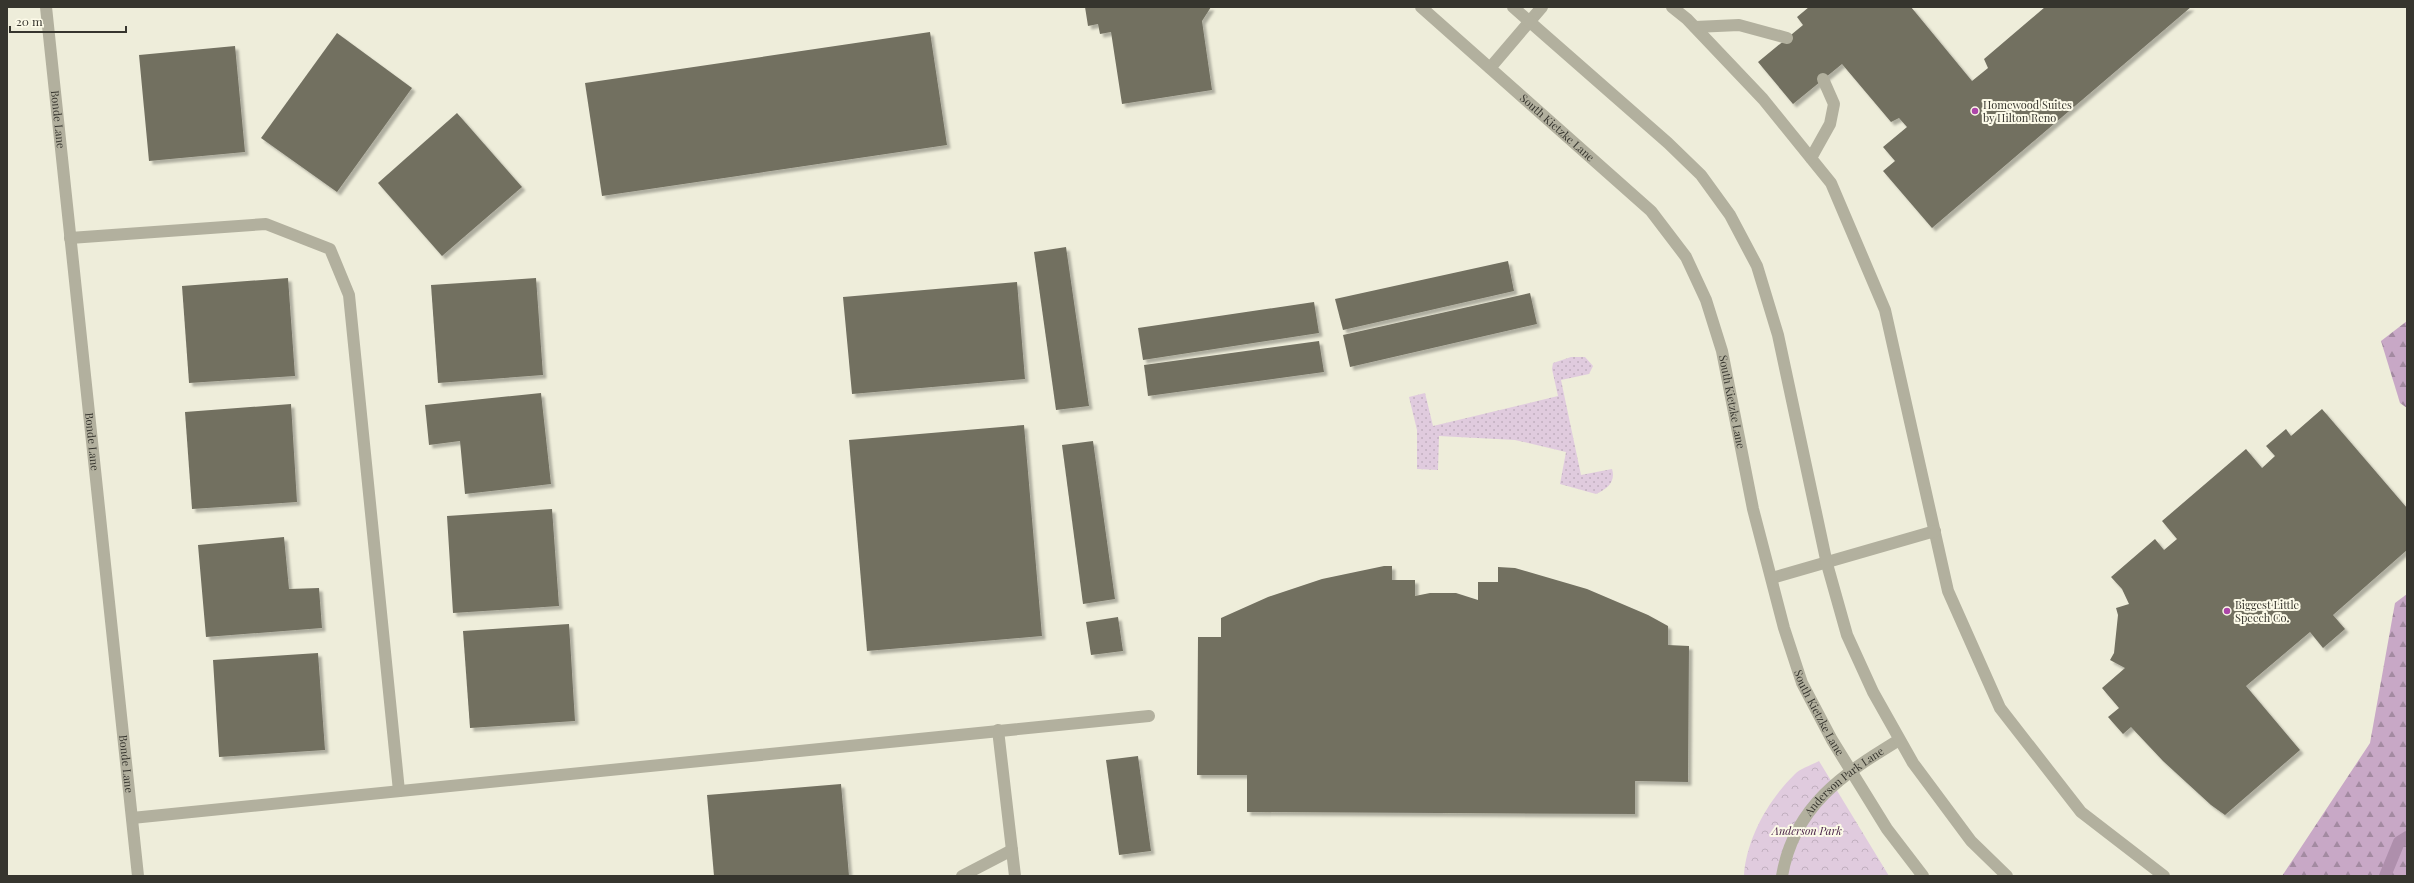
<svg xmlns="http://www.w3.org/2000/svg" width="2414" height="883" viewBox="0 0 2414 883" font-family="'Playfair Display',serif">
<defs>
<pattern id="grass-dots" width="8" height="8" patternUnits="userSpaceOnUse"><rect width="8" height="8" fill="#e0cbde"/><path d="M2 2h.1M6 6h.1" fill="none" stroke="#c1afbf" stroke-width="1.8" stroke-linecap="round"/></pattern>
<pattern id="forest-firs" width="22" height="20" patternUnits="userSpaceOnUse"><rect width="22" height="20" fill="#c8a8c6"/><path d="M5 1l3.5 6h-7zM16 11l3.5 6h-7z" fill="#a38aa1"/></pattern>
<pattern id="park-crowns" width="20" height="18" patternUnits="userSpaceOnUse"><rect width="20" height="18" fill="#e0cbde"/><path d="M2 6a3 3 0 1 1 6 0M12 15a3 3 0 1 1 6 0" fill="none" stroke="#c1afbf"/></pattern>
<filter id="shadow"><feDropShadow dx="3.5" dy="3.5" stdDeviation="1" flood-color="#0004"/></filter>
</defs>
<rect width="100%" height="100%" fill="#eeedda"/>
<path fill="url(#grass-dots)" d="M1571,357H1585L1593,366L1589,374L1561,380L1581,475L1612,469C1616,482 1607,489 1596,494L1560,484L1566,452L1515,440L1439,436L1438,470L1417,469V430L1409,397L1425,393L1433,426L1558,396L1552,369L1553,363Z"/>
<g fill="url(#forest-firs)">
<path d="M2407,321V408L2400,403L2381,341Z"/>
<path d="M2407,594V876H2282L2370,743L2395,603Z"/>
</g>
<path fill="url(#park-crowns)" d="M1819,761L1889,876H1744C1746,839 1769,799 1795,774C1801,768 1812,765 1819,761Z"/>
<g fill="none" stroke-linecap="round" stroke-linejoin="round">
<path stroke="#ae8fac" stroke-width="12" d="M2385,876L2399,842L2407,837"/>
</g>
<g fill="#727061" filter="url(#shadow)">
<path d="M1085,7H1211L1202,21L1212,90L1122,104L1111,32L1100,34L1098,24L1088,26Z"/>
<path d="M1809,7H1911L1972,81L1988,68L1984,59L2045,7H2191L1932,228L1883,171L1895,161L1883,147L1907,127L1899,118L1891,122L1842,64L1793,104L1758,62L1803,25L1797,17Z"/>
<path d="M930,32L947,145L602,196L585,83Z"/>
<path d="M337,33L412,88L337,192L261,138Z"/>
<path d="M235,46L245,152L149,161L139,55Z"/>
<path d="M457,113L522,187L442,256L378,183Z"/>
<path d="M1066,247L1089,406L1056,410L1034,252Z"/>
<path d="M1508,261L1514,291L1343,330L1335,299Z"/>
<path d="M288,278L295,376L189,383L182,286Z"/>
<path d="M536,278L543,375L438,383L431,285Z"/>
<path d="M1017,282L1025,379L852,394L843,297Z"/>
<path d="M1530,293L1537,324L1350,367L1343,335Z"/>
<path d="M1314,302L1319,333L1143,360L1138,328Z"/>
<path d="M1319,341L1324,372L1148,396L1144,365Z"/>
<path d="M541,393L551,484L465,494L460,441L429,445L425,405Z"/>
<path d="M291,404L297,502L192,509L185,412Z"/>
<path d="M2322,409L2407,508V550L2333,615L2345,629L2323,648L2310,632L2246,686L2300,750L2225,815L2211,805L2163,761L2131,727L2123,734L2108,717L2119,708L2102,688L2125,668L2110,660L2114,653L2118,615L2116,608L2129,604L2122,589L2111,577L2155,539L2164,550L2177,539L2162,521L2246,449L2262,468L2275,456L2266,446L2286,429L2291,436Z"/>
<path d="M1024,425L1042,636L867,651L849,440Z"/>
<path d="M1093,441L1115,599L1083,604L1062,445Z"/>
<path d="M552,509L559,606L453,613L447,516Z"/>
<path d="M284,537L289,589L319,588L322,628L206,637L198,545Z"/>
<path d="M1384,566H1392V580H1415V596L1430,593H1456L1478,600V582H1498V567L1515,568L1587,589L1648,615L1668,626V645L1689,646L1688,782L1635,781V814L1247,812V775H1197L1198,637H1221V618L1268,597L1322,579Z"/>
<path d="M1118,617L1123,651L1091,655L1086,622Z"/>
<path d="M569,624L575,721L470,728L463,631Z"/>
<path d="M318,653L325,750L219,757L213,660Z"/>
<path d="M1138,756L1151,851L1119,855L1106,760Z"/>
<path d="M841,784L849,876H714L707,795Z"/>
</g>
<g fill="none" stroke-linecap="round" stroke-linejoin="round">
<g stroke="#b2b09e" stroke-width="12">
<path d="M1672,7L1687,19L1763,99L1831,183L1885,310L1948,591L2000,708L2081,812L2164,876"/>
<path d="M1695,27L1739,25L1787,38"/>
<path d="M1490,68L1542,7"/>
<path d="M1811,158L1830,124L1834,104L1823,79"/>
<path d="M1772,578L1935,531"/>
<path d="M998,730L1015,876"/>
<path d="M962,876L1012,850"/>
<path id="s1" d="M1782,876C1794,806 1843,774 1899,740"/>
</g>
<g stroke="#b2b09e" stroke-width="12">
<path id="s2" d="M46,7L138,876"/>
<path id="s3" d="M1421,7L1651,211L1686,257L1706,300L1722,351L1753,509L1784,628L1802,683L1832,740L1887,829L1923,876"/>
<path d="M1513,7L1668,143L1701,175L1730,215L1757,266L1778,335L1827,564L1847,635L1873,692L1913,763L1971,841L2007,876"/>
<path d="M70,238L266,224L330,249L349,295L399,791"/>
<path d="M132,818L1149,716"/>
</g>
</g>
<g fill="#ac46a9" stroke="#fcfae8" stroke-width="1.5">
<circle cx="1975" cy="111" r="4"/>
<circle cx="2227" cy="611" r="4"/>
</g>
<g text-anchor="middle" stroke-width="4" stroke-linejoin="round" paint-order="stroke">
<g font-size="11" fill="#36352e" stroke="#fcfae8" text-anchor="start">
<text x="1983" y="109">Homewood Suites<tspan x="1983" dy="13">by Hilton Reno</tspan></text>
<text x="2235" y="609">Biggest Little<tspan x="2235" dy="13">Speech Co.</tspan></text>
</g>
<g font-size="11" fill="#36352e" stroke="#fcfae8">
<text dy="4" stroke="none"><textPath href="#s2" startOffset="113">Bonde Lane</textPath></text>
<text dy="4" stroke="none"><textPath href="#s3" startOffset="182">South Kietzke Lane</textPath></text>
<text dy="4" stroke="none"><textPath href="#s3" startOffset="518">South Kietzke Lane</textPath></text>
<text dy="4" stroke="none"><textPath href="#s2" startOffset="437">Bonde Lane</textPath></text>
<text dy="4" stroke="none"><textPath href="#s3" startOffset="842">South Kietzke Lane</textPath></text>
<text dy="4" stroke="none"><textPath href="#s2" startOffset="761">Bonde Lane</textPath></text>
<text dy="4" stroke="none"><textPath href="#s1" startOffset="117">Anderson Park Lane</textPath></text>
</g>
<g font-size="11" font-style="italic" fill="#411940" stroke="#fcfae8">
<text x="1807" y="835">Anderson Park</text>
</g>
</g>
<rect width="2414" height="883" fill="none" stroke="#36352e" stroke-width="16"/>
<path d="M10 26v6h116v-6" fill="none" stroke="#36352e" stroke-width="2"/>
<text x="16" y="26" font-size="12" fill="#36352e" stroke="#fcfae8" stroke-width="3" paint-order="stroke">20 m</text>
</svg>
